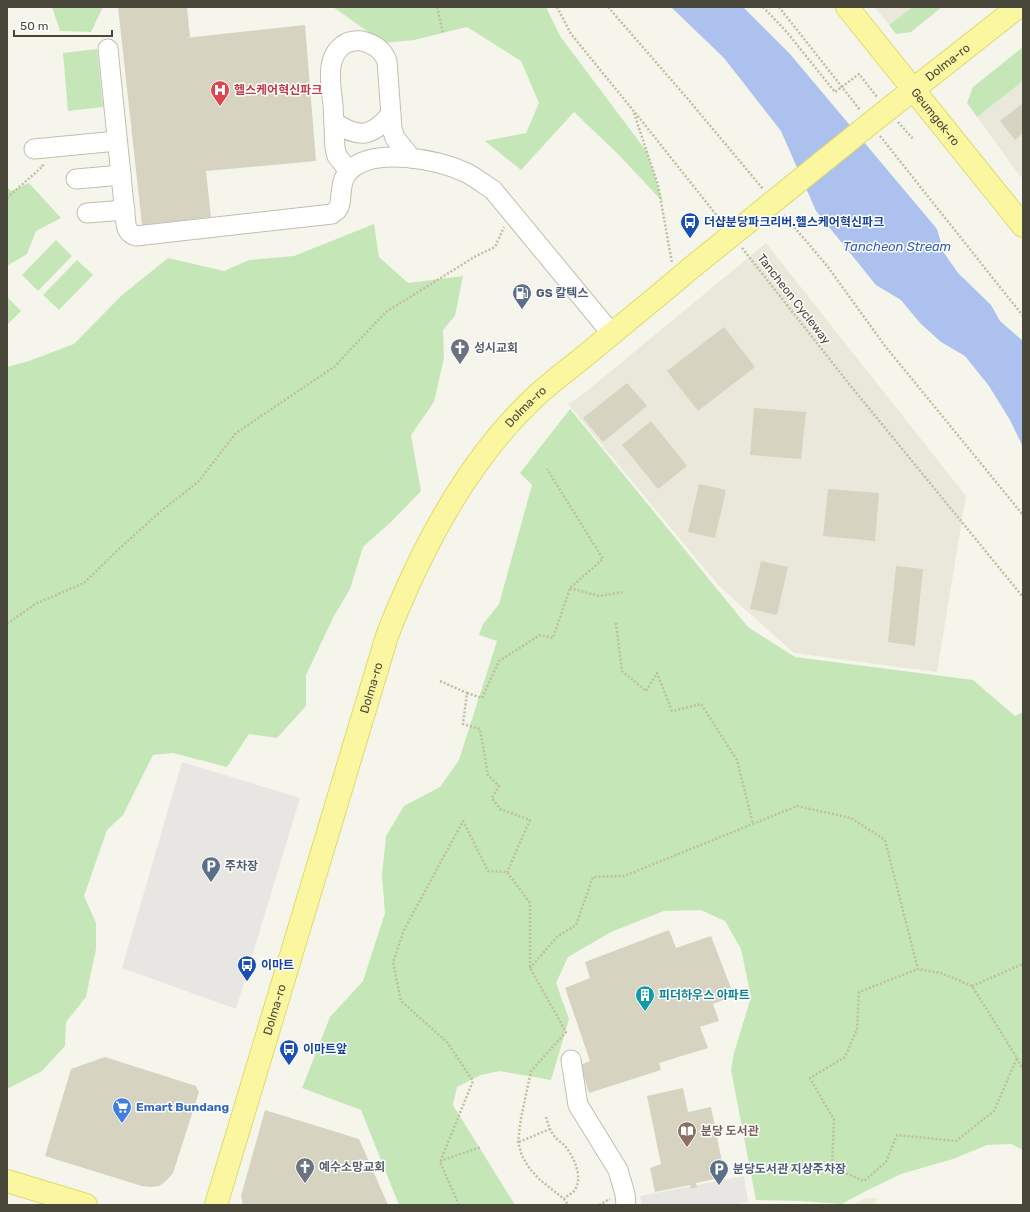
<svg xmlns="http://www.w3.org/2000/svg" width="1030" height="1212" viewBox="0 0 1030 1212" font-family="Rubik,'Noto Sans KR',sans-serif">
<rect width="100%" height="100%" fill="#f5f5eb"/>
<g fill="#e9e8da">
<path d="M875,7H913L889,25Z"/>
<path d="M1023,81V180L977,117Z"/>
<path d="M766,243L966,496L937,672L794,653L719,586L568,404L581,396Z"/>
</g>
<path fill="#ededd6" d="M866,1198H877L875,1205H853Z"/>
<g fill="#c5e7b7">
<path d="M52,7H103L91,32L60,31Z"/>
<path d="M333,7H546L560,36L647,152L663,202L619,155L574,112L521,170L485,141L526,133L539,103L521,61L467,27L414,40L384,43Z"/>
<path d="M913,7H942L911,32L896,34L889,25Z"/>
<path d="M1023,47V81L977,117L967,103L973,87Z"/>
<path d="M97,49L103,107L68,111L63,53Z"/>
<path d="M29,183L61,218L36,231L27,254L7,266V187L11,191Z"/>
<path d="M374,224L379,257L408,283L463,276L455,316L443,330L444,358L434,402L411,435L421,491L392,521L363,547L350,589L334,616L306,675V706L277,738L249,734L227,767L173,753L153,755L123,815L107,830L84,896L96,923V949L86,997L66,1022L65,1046L42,1071L7,1089V367L29,361L74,344L121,296L168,258L224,271L249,260L294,256Z"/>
<path d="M56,240L72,256L38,291L22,275Z"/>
<path d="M77,260L93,275L59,310L43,295Z"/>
<path d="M7,297L21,311L7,325Z"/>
<path d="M570,409L748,627L795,657L973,680L1015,716L1023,712V1150L1011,1144L987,1145L953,1159L901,1174L864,1192L842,1204L799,1201L756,1200L731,1070L734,1053L751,997L741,949L725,921L701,910L664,911L611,932L568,957L556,983L569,1019L551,1080L500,1071L481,1075L457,1087L453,1105L515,1205H399L361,1110L302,1088L330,1017L363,981L385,913L382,875L386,836L404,806L440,787L459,760L497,641L479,635L483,624L499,604L532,485L520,473Z"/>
</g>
<g fill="#e7e6e2">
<path d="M182,762L300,798L236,1009L122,968Z"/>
<path d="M744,1176L748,1202L735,1205H642L640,1196Z"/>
</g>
<path fill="#acc1ee" d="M671,7H743L790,54L937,229L944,253L958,273L991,305L1000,321L1023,341V447L1010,420L989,386L965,356L941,342L920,323L901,300L876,285L816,211L781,131L724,58Z"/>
<g fill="#d6d3c1">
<path d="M118,7H187L190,37L185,38L305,25L316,161L206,171L211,217L142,225Z"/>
<path d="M1023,103V133L1015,140L1000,121Z"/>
<path d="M724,327L755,367L698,411L667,371Z"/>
<path d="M627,383L647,406L603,442L583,418Z"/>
<path d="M754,408L806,412L801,459L750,455Z"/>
<path d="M651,421L687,466L658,489L622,445Z"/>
<path d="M699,484L726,490L715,538L688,532Z"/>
<path d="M828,489L879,493L875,541L823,536Z"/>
<path d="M761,561L788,567L777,615L750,609Z"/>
<path d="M896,566L923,569L915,646L888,642Z"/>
<path d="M669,930L676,948L711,936L734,996L713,1004L719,1021L700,1027L708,1048L659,1063L661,1070L589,1093L580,1065L590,1061L565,988L590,978L585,962Z"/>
<path d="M105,1057L196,1086L199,1092L173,1173L165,1182L159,1186L150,1187L142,1186L45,1156L71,1069Z"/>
<path d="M683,1088L688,1112L711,1107L725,1177L696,1183L697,1187L691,1189L690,1185L655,1192L650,1168L661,1164L647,1096Z"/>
<path d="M265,1110L359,1139L388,1205H243L241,1196Z"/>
</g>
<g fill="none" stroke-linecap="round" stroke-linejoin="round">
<defs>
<g id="minor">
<path d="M108,49L126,224C127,230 129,234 136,236L332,214C333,212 335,212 337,210C344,202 337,182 350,170C375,146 439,160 467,173C476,178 484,184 493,190L612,334"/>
<path d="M334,122C359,139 372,137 391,114"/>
<path d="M34,149L117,141"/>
<path d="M349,171L337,156L335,148C334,133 334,119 333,105C331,86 325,59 342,46C348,41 354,40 362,41C375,44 383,50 387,61L392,129L395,138L411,158"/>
<path d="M76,179L121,175"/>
<path d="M87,213L125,210"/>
<path d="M571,1060L578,1105L618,1170L625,1194L626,1205"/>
</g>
<g id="major">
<path id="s1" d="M847,7L1023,226"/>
<path id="s2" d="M877,118L1018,7"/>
<path d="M7,1181L86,1205"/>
<path id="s3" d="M216,1205L387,636C420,551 467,461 534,398C550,383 569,369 586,355C621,326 656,298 691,268"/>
</g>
</defs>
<use href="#minor" stroke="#c0bfae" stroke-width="21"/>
<use href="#major" stroke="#dfdb6f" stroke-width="24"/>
<g stroke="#c1bea0" stroke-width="2.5" stroke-dasharray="2 2" stroke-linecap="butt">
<path d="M437,7L443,33"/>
<path d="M557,7L571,34L641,120L722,222"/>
<path d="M608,7L687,98L763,189"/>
<path d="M763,7L785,30L835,92L859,74L877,97"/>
<path d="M779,7L860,110"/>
<path d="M634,113L658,185L672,263"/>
<path d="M898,122L914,140"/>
<path d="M880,136L1023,316"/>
<path d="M7,198L43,166L41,163"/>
<path d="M784,215L828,267L885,346L1023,515"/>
<path d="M742,248L850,385L1023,597"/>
<path d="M570,588L599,596L624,592"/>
<path d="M616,623L622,671L646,691L657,673L672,711L701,704L737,760L753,824"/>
<path d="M7,624L35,604L84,583L121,547L161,511L198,482L236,433L334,367L386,312L476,256L495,247L504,227"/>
<path d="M440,681L467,693L463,724L480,729L488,775L499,786L492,798L500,809L530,820L507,872"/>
<path d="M467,693L482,698L499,661L540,635L553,638L570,588L603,559L547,469"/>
<path d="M530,968L558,936L576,925L593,877L624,876L797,806L851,818L885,840L918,969L859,992L857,1029L845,1057L810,1078L834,1120L832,1167L864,1181L886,1162L897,1135L956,1141L994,1111L1017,1058L972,986L941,973L918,969"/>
<path d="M972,986L1023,964"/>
<path d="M1017,1058L1023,1070"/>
<path d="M546,1117C548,1124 550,1131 555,1137C557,1140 561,1142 564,1145C574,1156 584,1178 574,1191C571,1194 567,1196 564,1199"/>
<path d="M519,1142L550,1129"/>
<path d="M440,1161L481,1147"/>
<path d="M459,1205L440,1162L473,1081L447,1042L401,1001L393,962L404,930L463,821L488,871L507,872L530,903V968L566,1032L531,1071L521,1118L518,1142L522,1156L530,1169L540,1180L564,1199L568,1205"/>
<path d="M599,1205L610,1199"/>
</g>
<use href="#minor" stroke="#fff" stroke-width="19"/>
<use href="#major" stroke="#faf7a0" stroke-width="22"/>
<defs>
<path id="major-bridge" d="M691,268L877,118"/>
</defs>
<use href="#major-bridge" stroke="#dfdb6f" stroke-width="24" stroke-linecap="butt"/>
<use href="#major-bridge" stroke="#faf7a0" stroke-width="22"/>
</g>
<defs>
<symbol id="hospital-pin" viewBox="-11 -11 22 30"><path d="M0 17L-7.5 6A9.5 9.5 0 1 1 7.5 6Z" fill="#e0444e" stroke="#fff"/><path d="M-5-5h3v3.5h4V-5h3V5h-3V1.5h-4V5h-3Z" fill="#fff"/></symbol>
<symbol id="bus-pin" viewBox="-11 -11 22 30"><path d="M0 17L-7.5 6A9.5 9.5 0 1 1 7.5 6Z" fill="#1a4fb4" stroke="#fff"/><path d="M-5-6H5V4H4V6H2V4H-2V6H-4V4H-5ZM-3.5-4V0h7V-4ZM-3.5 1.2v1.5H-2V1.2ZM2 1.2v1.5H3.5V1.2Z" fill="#fff"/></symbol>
<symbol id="fuel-pin" viewBox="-11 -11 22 30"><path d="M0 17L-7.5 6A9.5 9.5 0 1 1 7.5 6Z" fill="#5c6f8a" stroke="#fff"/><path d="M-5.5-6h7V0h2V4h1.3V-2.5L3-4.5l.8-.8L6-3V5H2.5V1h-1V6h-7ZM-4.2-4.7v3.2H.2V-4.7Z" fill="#fff"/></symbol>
<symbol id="church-pin" viewBox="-11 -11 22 30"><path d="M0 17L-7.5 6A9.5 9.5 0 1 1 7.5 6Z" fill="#6b7280" stroke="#fff"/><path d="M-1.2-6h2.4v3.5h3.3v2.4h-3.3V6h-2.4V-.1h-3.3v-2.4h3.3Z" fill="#fff"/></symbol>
<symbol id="parking-pin" viewBox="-11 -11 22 30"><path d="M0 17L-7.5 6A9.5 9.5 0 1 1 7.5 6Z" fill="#5c6f8a" stroke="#fff"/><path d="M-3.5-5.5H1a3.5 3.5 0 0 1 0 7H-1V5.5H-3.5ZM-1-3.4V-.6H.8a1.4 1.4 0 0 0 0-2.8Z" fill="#fff"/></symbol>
<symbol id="building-pin" viewBox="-11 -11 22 30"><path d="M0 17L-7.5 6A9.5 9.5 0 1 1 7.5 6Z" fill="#0f9aa8" stroke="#fff"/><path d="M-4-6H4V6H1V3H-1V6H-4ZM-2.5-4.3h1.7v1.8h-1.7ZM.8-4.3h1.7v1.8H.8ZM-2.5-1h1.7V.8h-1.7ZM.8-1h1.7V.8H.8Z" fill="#fff"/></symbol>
<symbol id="supermarket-pin" viewBox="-11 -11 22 30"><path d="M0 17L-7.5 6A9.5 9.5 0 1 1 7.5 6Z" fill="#3f7fe0" stroke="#fff"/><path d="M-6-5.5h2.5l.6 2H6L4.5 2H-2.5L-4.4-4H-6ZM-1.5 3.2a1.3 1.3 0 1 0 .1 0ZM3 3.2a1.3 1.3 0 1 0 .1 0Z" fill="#fff"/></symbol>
<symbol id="library-pin" viewBox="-11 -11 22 30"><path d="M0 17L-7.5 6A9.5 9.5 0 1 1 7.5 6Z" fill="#8d6e63" stroke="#fff"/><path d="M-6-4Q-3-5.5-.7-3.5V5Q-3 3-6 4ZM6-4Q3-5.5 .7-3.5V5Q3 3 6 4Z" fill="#fff"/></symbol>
</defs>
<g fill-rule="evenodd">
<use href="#hospital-pin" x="209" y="79" width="22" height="30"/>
<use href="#bus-pin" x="679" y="211" width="22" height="30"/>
<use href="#fuel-pin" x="511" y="282" width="22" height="30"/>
<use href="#church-pin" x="449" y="337" width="22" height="30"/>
<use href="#parking-pin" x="200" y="855" width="22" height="30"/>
<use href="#bus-pin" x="236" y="954" width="22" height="30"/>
<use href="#building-pin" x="634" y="984" width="22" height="30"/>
<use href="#bus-pin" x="278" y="1038" width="22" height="30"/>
<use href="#supermarket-pin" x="111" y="1096" width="22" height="30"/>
<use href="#library-pin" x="676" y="1120" width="22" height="30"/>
<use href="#church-pin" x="294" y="1156" width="22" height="30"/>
<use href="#parking-pin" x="708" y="1158" width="22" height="30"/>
</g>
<g text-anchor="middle" stroke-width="3" stroke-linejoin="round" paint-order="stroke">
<g font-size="12" fill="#494739" stroke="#fff">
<text dy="4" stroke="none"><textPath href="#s2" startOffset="90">Dolma-ro</textPath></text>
<text dy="4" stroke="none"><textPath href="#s1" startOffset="141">Geumgok-ro</textPath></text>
<text transform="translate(794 299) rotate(52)" y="4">Tancheon Cycleway</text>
<text dy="4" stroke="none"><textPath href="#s3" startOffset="864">Dolma-ro</textPath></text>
<text dy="4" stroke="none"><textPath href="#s3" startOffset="540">Dolma-ro</textPath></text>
<text dy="4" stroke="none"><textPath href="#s3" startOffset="204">Dolma-ro</textPath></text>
</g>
<g font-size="12" font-weight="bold" fill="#be3a42" stroke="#fff" text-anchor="start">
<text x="234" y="94">헬스케어혁신파크</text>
</g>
<g font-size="12" font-weight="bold" fill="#164399" stroke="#fff" text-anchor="start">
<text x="704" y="226">더샵분당파크리버.헬스케어혁신파크</text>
<text x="261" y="969">이마트</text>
<text x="303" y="1053">이마트앞</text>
</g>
<g font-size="12" font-weight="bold" fill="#4e5e75" stroke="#fff" text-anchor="start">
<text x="536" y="297">GS 칼텍스</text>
<text x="225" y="870">주차장</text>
<text x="733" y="1173">분당도서관 지상주차장</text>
</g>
<g font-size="12" font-weight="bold" fill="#5b616d" stroke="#fff" text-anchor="start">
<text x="474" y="352">성시교회</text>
<text x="319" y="1171">예수소망교회</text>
</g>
<g font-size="12" font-weight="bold" fill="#0d838f" stroke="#fff" text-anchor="start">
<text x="659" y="999">피더하우스 아파트</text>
</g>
<g font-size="12" font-weight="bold" fill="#366cbe" stroke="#fff" text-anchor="start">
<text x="136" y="1111">Emart Bundang</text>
</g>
<g font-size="12" font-weight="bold" fill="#785e54" stroke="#fff" text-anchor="start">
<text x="701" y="1135">분당 도서관</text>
</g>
<g font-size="13" font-style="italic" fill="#365db1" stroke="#fff">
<text x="897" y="251">Tancheon Stream</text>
</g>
</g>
<rect width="1030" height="1212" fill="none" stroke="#494739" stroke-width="16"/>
<path d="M14 30v6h98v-6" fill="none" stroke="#494739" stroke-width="2"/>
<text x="20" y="30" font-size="12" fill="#494739" stroke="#ffffff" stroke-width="3" paint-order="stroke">50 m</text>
</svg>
